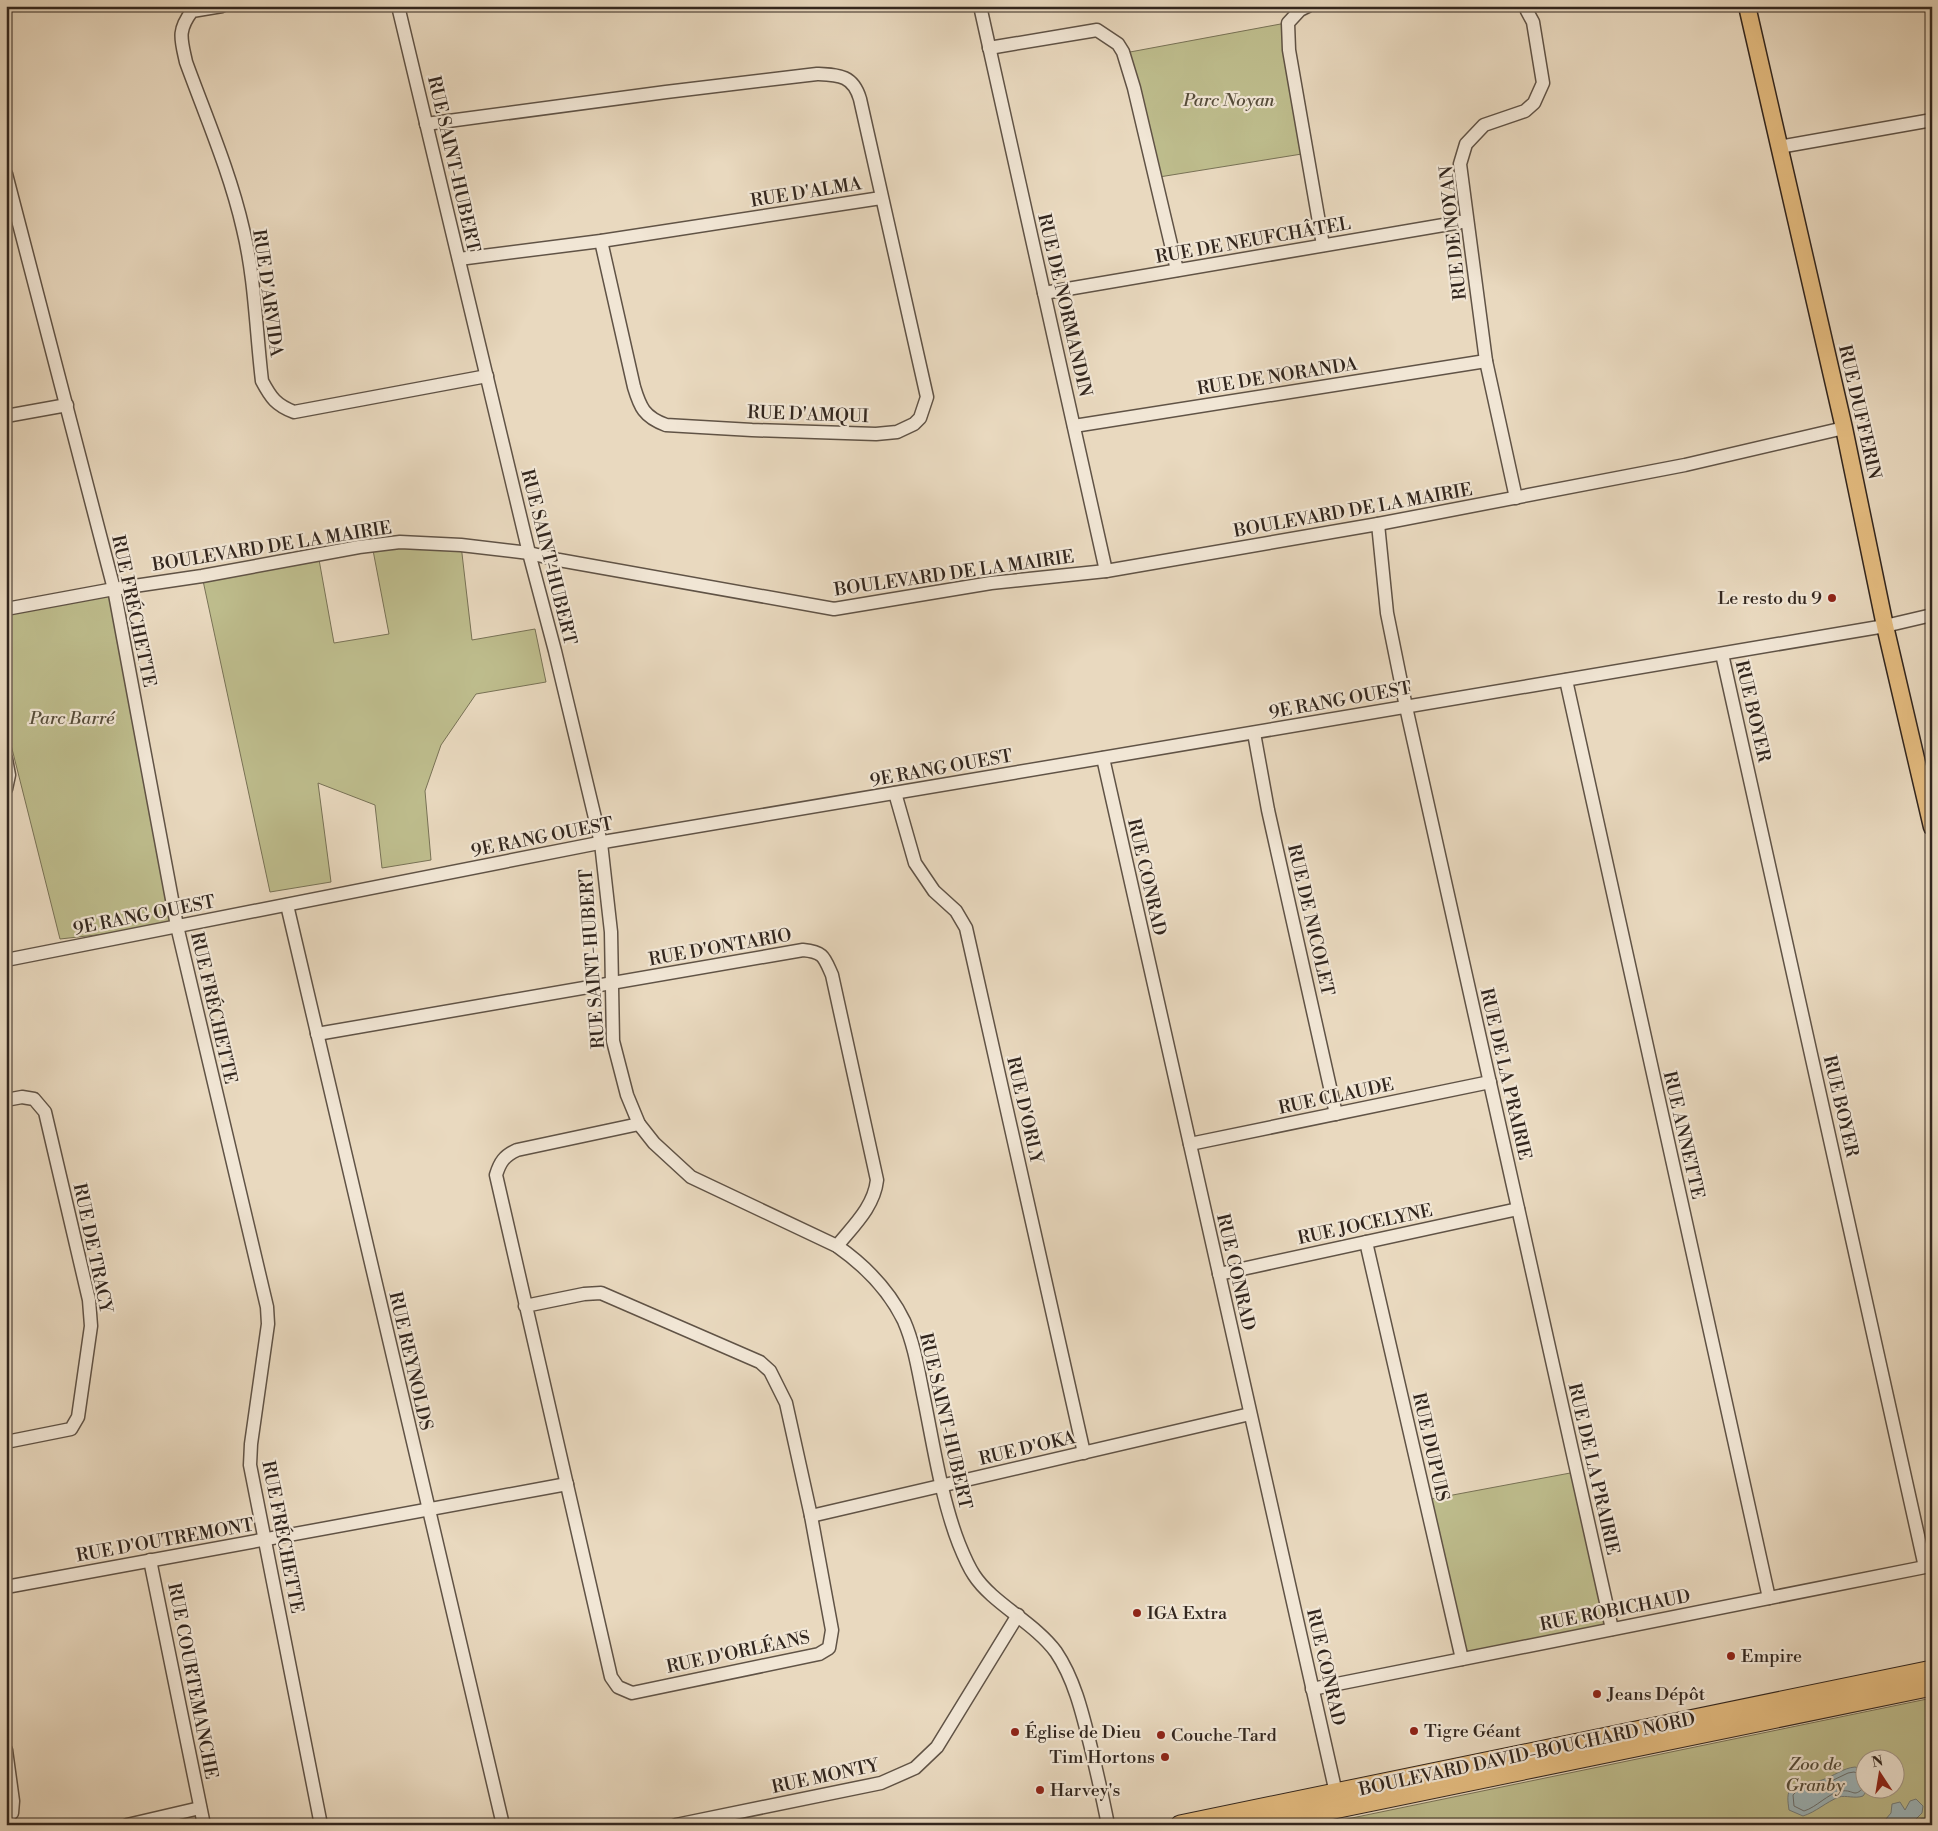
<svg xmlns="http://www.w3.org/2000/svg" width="1938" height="1831" viewBox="0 0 1938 1831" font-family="'Libre Bodoni',serif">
<rect width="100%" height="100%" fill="#e9d9bf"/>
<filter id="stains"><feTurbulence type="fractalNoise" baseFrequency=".004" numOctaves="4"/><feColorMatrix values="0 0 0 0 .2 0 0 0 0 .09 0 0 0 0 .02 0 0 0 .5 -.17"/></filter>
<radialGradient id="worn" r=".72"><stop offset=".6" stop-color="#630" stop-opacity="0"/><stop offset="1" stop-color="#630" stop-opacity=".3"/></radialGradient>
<g fill="#bebd8d" stroke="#787256" fill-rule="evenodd">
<path d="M1286,23L1308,153L1153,178L1130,52Z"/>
<path d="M372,545H461L472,640L535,629L546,682L476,694L441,745L425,791L431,860L382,868L375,805L318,783L331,882L270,892L202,576L318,554L334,643L389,634Z"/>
<path d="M114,589L177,926L60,939L6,725V609Z"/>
<path d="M1581,1471L1616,1624L1460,1653L1426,1500Z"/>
<path d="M1932,1698V1825H1318ZM1866,1758H1896V1788H1866Z"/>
</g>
<g fill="#9db7bd" stroke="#727d7d">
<path d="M1855,1767C1867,1770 1866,1777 1866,1788L1868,1789L1863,1796C1855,1799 1846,1795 1839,1797C1826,1802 1816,1812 1803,1816L1789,1810C1788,1802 1786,1793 1792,1787C1799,1780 1813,1783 1822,1780C1834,1776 1843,1768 1855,1767Z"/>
<path d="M1916,1799L1923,1806L1922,1813L1914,1821L1915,1822L1923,1818L1926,1820V1825H1858L1866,1823L1872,1820L1879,1822L1885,1820L1891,1813L1892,1804L1900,1802L1905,1810L1910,1801Z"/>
</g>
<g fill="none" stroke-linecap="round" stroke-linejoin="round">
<path stroke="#686e6e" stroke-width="1" d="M1866,1776L1854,1772L1848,1773L1823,1785L1799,1789L1793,1795L1794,1806L1804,1811C1817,1807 1827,1794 1841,1791C1855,1789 1853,1800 1866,1785"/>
<defs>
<g id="minor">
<path d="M222,6L192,11C177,31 181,39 186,62C206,117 230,172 243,229C255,278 256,331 262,381C271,398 276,405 294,412L487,376"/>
<path d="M398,6L529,553L555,651L601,843L611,932L613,1041L627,1095L639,1124L654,1143L691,1177L837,1246C864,1265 889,1290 904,1321C914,1344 918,1369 923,1394C933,1442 941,1498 959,1544C963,1554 968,1566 974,1575C992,1603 1035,1623 1056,1652C1075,1680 1083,1716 1091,1748C1097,1773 1103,1799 1108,1825"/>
<path d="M980,6L1106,571"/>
<path d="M1308,6L1300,10L1288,23L1289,50L1323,245"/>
<path d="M989,48L1097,30L1118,44L1123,52L1134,88L1177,270"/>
<path d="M426,124L666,92L817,74C839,75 853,75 860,99L927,397L920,418L914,424L897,432L876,434L752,430L666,425C644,417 640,407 634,387L601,241"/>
<path d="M1779,147L1932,120"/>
<path d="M6,174L114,589L177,926L267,1307L268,1324L251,1444L250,1465L321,1825"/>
<path d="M459,259L601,241L881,198"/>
<path d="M1044,293L1467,221"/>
<path d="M6,416L67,405"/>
<path d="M1074,426L1486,361"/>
<path d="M1516,498L1486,361L1460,164L1466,144L1484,125L1525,111L1534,103L1543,83L1533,22L1527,11L1526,6"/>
<path d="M1378,524L1387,613L1406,707L1612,1629"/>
<path d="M6,609L114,589L202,576L359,547L400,542L461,545L529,553L559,560L834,609L991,583L1106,571L1378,524L1685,465L1844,428"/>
<path d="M1566,680L1769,1598"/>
<path d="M1254,733L1268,810L1336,1114"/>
<path d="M1103,758L1336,1793"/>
<path d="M6,759L9,775L6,789"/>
<path d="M895,793L915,863L934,891L956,911L966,928L1084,1453"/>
<path d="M287,905L503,1825"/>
<path d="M6,960L609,841L1885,626L1932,615"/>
<path d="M317,1034L803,950C824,952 824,957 832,975L877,1180C874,1207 853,1226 837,1246"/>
<path d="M6,1100L22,1097L34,1099L45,1112L89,1300L91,1326L78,1417L71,1429L6,1442"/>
<path d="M1190,1144L1490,1082"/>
<path d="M1366,1242L1462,1659"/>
<path d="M1219,1274L1518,1209"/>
<path d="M525,1306L584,1294L601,1293L760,1362L770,1371L786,1403L811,1516L832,1630L829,1648L819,1654L632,1693L618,1687L611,1677L496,1175C500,1162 504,1156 517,1150L639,1124"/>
<path d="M811,1516L1250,1414"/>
<path d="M150,1560L204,1825"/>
<path d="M6,1587L567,1484"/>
<path d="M1312,1689L1925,1567L1722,654"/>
<path d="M6,1750L13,1801L12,1813L6,1818"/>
<path d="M127,1825L200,1808"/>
<path d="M676,1825L881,1783L915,1768L937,1747L1018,1615"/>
</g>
<path id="major" d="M1747,6L1844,428L1885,626L1932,827"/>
<g id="highway">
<path d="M1180,1825L1932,1670"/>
<path d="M1256,1825L1932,1686"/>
</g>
</defs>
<use href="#minor" stroke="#605346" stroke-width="15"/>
<use href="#major" stroke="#32261e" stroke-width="19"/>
<use href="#highway" stroke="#32261e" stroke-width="21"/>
<use href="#minor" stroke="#f1e6d5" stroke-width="12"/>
<use href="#major" stroke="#e4bc80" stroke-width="16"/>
<use href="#highway" stroke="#e4bc80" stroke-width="19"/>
</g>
<g fill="#8f2418" stroke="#f1e6d5" stroke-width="2">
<circle cx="1832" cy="598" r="5"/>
<circle cx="1137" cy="1613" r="5"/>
<circle cx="1731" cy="1656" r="5"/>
<circle cx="1597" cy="1694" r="5"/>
<circle cx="1414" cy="1731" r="5"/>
<circle cx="1015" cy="1732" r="5"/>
<circle cx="1161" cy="1735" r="5"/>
<circle cx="1165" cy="1757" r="5"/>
<circle cx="1040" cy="1790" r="5"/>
</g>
<g text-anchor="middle" stroke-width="4.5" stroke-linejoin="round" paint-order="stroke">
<g font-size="18" font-style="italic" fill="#554c3a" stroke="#f1e6d5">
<text x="1229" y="106">Parc Noyan</text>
<text x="72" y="724">Parc Barré</text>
<text x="1815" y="1770">Zoo de<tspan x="1815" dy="21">Granby</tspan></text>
</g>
<g font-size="18" fill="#32261e" stroke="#f1e6d5">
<text transform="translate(454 164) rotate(77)" y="6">RUE SAINT-HUBERT</text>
<text transform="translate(806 192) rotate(-9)" y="6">RUE D'ALMA</text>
<text transform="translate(1453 233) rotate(-96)" y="6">RUE DE NOYAN</text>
<text transform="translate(1253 240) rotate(-10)" y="6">RUE DE NEUFCHÂTEL</text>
<text transform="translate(268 293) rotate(82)" y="6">RUE D'ARVIDA</text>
<text transform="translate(1065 305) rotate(77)" y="6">RUE DE NORMANDIN</text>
<text transform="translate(1277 376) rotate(-9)" y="6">RUE DE NORANDA</text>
<text transform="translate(1860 412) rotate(77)" y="6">RUE DUFFERIN</text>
<text transform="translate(808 414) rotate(2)" y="6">RUE D'AMQUI</text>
<text transform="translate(1353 510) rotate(-10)" y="6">BOULEVARD DE LA MAIRIE</text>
<text transform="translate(272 546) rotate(-9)" y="6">BOULEVARD DE LA MAIRIE</text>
<text transform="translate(549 557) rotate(76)" y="6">RUE SAINT-HUBERT</text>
<text transform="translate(954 573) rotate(-8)" y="6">BOULEVARD DE LA MAIRIE</text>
<text transform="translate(134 611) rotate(78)" y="6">RUE FRÉCHETTE</text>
<text transform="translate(1340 700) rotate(-10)" y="6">9E RANG OUEST</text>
<text transform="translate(1753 711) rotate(77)" y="6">RUE BOYER</text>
<text transform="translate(941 768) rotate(-10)" y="6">9E RANG OUEST</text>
<text transform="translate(542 837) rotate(-11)" y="6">9E RANG OUEST</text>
<text transform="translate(1147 877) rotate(77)" y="6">RUE CONRAD</text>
<text transform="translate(144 915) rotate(-11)" y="6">9E RANG OUEST</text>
<text transform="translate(1311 920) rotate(77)" y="6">RUE DE NICOLET</text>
<text transform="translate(720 947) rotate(-10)" y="6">RUE D'ONTARIO</text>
<text transform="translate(592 959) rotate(-94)" y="6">RUE SAINT-HUBERT</text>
<text transform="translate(214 1008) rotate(77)" y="6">RUE FRÉCHETTE</text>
<text transform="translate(1506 1074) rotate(77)" y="6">RUE DE LA PRAIRIE</text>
<text transform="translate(1336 1096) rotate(-12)" y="6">RUE CLAUDE</text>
<text transform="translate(1841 1106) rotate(77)" y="6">RUE BOYER</text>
<text transform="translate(1025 1110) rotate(77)" y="6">RUE D'ORLY</text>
<text transform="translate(1684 1135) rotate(77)" y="6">RUE ANNETTE</text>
<text transform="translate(1365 1224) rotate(-12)" y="6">RUE JOCELYNE</text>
<text transform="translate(93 1248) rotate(78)" y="6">RUE DE TRACY</text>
<text transform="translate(1236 1272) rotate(77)" y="6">RUE CONRAD</text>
<text transform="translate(411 1361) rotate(77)" y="6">RUE REYNOLDS</text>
<text transform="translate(946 1421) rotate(77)" y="6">RUE SAINT-HUBERT</text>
<text transform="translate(1431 1447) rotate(77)" y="6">RUE DUPUIS</text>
<text transform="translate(1027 1448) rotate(-13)" y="6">RUE D'OKA</text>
<text transform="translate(1594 1469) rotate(77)" y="6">RUE DE LA PRAIRIE</text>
<text transform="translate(283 1537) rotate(79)" y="6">RUE FRÉCHETTE</text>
<text transform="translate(165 1540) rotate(-10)" y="6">RUE D'OUTREMONT</text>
<text transform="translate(1615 1610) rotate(-11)" y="6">RUE ROBICHAUD</text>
<text transform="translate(738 1652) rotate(-12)" y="6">RUE D'ORLÉANS</text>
<text transform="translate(1326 1667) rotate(77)" y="6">RUE CONRAD</text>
<text transform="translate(193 1681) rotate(79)" y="6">RUE COURTEMANCHE</text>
<text transform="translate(1527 1754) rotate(-12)" y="6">BOULEVARD DAVID-BOUCHARD NORD</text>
<text transform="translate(825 1776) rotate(-12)" y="6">RUE MONTY</text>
</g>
<g font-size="18" fill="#32261e" stroke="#f1e6d5" text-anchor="start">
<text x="1822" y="604" text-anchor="end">Le resto du 9</text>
<text x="1147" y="1619">IGA Extra</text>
<text x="1741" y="1662">Empire</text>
<text x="1607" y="1700">Jeans Dépôt</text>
<text x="1424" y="1737">Tigre Géant</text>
<text x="1025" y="1738">Église de Dieu</text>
<text x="1171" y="1741">Couche-Tard</text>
<text x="1155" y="1763" text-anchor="end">Tim Hortons</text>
<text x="1050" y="1796">Harvey's</text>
</g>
</g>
<rect width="1938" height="1831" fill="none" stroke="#e9d9bf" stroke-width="25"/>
<rect x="8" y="8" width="1923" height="1816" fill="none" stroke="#32261e" stroke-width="2.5"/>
<rect x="12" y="12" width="1913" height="1806" fill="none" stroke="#32261e"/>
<g transform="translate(1880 1774) rotate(348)"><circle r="24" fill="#f1e6d5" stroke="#a5998c"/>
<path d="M0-4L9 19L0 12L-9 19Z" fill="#8f2418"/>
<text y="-8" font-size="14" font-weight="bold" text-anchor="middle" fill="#32261e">N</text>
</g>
<rect width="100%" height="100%" filter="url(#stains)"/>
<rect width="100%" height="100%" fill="url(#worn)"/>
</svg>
